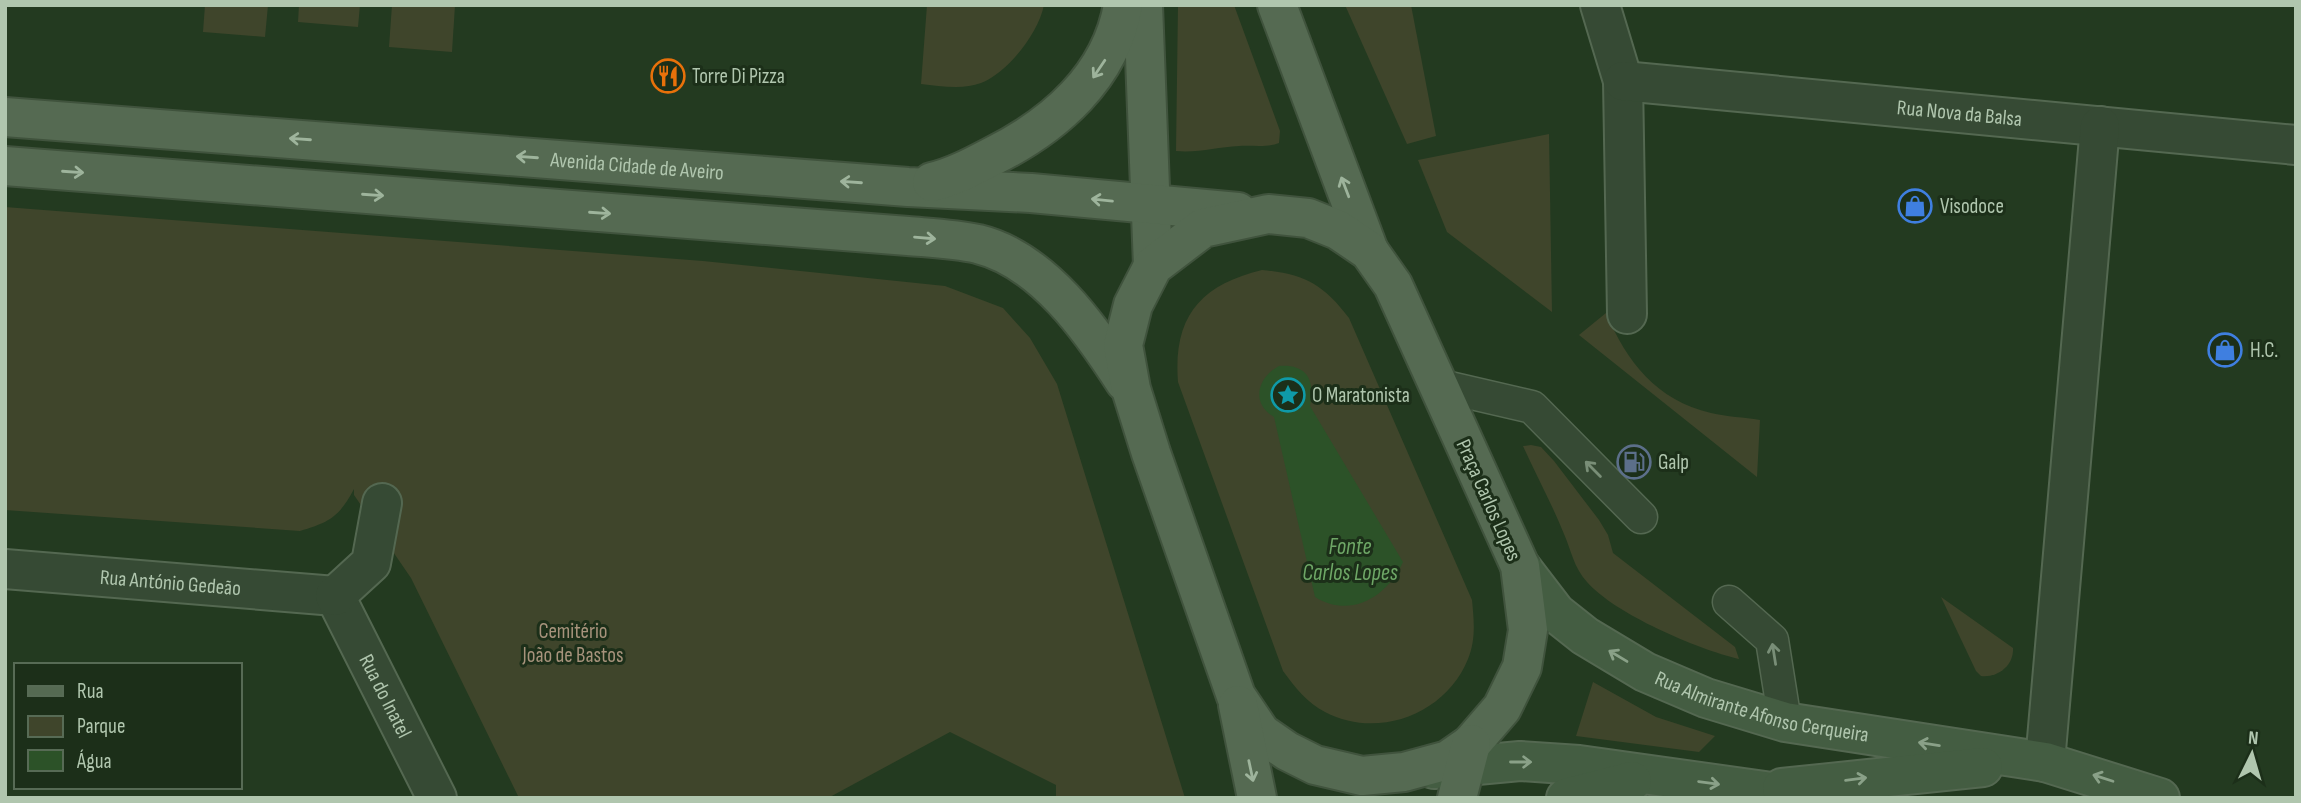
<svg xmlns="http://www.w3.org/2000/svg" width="2301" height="803" viewBox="0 0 2301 803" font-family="'Sofia Sans Condensed',sans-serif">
<rect width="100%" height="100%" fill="#233a20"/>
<g fill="#3f452b">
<path d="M205,5H268L265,37L203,32Z"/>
<path d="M299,5H360L358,27L298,22Z"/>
<path d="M392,5H455L452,52L389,47Z"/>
<path d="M927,5H1044C1038,34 1008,72 981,83C963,90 940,86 921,84Z"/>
<path d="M1178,5H1234L1280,131L1279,143C1266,148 1253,145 1239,146C1218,147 1198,153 1176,151Z"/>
<path d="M1345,5H1411L1436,136L1407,144Z"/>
<path d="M1549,134L1552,312L1447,232L1418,160Z"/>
<path d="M5,207L703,261L945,286L1003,308L1030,338L1057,384L1185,798H1056V785L950,732L828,798H519L411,578L354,495V489C339,517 330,522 300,531L5,510Z"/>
<path d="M1262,270C1304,274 1323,284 1349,318L1472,600C1474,620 1476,640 1468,659C1446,714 1378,740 1325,712C1307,703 1295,687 1283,671L1178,382C1173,317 1200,285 1262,270Z"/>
<path d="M1606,313C1627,362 1656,400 1711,413C1727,417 1744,417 1760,420L1757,477L1579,335Z"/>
<path d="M1531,445L1541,447L1554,461L1599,520L1608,535L1613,553L1735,647L1739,659C1697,649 1615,614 1587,582C1574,568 1571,550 1564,534C1552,504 1536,475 1523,446Z"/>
<path d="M1941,597L2013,648C2014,666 1997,678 1981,676L1976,671Z"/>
<path d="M1593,682L1656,717L1715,736L1699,752L1576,736Z"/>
</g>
<path fill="#2c5228" d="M1279,366C1308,364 1315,381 1310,406L1403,562C1387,597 1351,619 1315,597L1274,417C1250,403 1258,377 1279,366Z"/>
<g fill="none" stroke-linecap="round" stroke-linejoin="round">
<defs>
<g id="lane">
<path d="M1437,385L1532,407L1641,517"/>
<path d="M1729,602L1772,640L1785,722"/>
</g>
<g id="street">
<path d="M1600,5L1623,81L1627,314"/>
<path id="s1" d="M1623,81L2296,145"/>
<path id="s2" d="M5,569L335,596"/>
<path id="s3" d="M335,596L437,798"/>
<path d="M335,596L371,563L382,503"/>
<path d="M2045,762L2100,126"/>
</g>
<g id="secondary">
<path id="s4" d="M1520,566L1556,613L1585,636L1645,672L1706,698L1785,722L2045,762L2160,798"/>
<path d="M1434,769L1520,761L1579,765L1814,798"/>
<path d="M1782,788L1983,767"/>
<path d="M1566,798L1632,781"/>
</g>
<g id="primary">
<path d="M1143,5L1153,266"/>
<path d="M1277,5L1369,251"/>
<path id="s5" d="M5,117L908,187L1031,193L1238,212"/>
<path d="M5,166L908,236C931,238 955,239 978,244C1043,260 1091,329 1125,382"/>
<path d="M932,182C953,177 972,167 991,157C1054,126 1111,77 1123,5"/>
<path d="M1268,214L1308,218L1338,230L1369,251L1393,285L1520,566L1528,630L1522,667L1502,708L1471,744L1448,760L1404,772L1362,776L1315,765L1287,751L1261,733L1236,696L1151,453L1131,389L1123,345L1133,305L1153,266L1203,228Z"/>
<path d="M1238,705L1257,798"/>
<path d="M1457,798L1471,744"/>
</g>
</defs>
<use href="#lane" stroke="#546851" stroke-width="35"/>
<use href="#street" stroke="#546851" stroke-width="42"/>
<use href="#secondary" stroke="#546851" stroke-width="42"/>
<use href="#primary" stroke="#40533d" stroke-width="42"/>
<use href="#lane" stroke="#364a34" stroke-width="32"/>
<use href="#street" stroke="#364a34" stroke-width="38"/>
<use href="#secondary" stroke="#445d42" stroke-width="38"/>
<use href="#primary" stroke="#556a52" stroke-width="38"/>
</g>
<defs><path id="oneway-shaft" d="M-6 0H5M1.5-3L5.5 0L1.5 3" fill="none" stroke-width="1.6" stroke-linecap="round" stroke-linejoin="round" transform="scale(1.75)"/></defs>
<g stroke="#9eb49c">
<use href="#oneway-shaft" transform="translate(1099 69) rotate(124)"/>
<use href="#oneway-shaft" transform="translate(300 139) rotate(-176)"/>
<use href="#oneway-shaft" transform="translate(527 157) rotate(-176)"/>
<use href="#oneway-shaft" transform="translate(73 172) rotate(4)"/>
<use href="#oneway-shaft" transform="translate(851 182) rotate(-176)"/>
<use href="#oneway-shaft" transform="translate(1345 187) rotate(-111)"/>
<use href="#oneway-shaft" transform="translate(373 195) rotate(4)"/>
<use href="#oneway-shaft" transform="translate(1102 200) rotate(-174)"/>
<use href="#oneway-shaft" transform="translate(600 213) rotate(4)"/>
<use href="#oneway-shaft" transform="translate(925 238) rotate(5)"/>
<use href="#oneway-shaft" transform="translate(1251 771) rotate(78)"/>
</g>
<g stroke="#798e77">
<use href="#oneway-shaft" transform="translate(1593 469) rotate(-135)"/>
<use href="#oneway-shaft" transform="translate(1774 654) rotate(-99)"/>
</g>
<g stroke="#8aa188">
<use href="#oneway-shaft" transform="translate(1618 656) rotate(-149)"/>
<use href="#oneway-shaft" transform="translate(1929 744) rotate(-171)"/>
<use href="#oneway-shaft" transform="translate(1521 762)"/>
<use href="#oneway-shaft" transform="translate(2103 778) rotate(-162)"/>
<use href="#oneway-shaft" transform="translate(1856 779) rotate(-7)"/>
<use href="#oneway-shaft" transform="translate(1709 783) rotate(8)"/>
</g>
<defs>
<symbol id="restaurant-ring" viewBox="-11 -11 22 22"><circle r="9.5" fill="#1c2f19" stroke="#e8710a" stroke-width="1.5"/><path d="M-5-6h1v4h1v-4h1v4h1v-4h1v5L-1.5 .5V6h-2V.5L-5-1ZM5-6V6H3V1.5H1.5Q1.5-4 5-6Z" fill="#e8710a"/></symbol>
<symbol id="shop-ring" viewBox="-11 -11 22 22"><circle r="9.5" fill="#1c2f19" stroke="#3f7fe0" stroke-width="1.5"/><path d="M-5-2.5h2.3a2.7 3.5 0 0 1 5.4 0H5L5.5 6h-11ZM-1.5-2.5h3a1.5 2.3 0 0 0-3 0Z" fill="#3f7fe0"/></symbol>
<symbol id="sight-ring" viewBox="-11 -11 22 22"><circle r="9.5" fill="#1c2f19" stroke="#0f9aa8" stroke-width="1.5"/><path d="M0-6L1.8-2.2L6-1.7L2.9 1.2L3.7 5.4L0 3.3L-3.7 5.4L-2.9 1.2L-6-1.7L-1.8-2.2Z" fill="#0f9aa8"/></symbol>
<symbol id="fuel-ring" viewBox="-11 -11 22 22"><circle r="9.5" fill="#1c2f19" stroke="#5c6f8a" stroke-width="1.5"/><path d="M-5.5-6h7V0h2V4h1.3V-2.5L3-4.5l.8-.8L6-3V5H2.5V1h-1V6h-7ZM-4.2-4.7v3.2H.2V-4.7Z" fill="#5c6f8a"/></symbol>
</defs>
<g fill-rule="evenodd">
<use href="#restaurant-ring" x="649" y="57" width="38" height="38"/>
<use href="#shop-ring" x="1896" y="187" width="38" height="38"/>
<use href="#shop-ring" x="2206" y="331" width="38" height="38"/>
<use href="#sight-ring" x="1269" y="376" width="38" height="38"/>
<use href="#fuel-ring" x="1615" y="443" width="38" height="38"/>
</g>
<g text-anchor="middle" stroke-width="6" stroke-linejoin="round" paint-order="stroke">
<g font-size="21" fill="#b0c6ae" stroke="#1c2f19" text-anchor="start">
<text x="692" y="83">Torre Di Pizza</text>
<text x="1940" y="213">Visodoce</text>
<text x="2250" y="357">H.C.</text>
<text x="1312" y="402">O Maratonista</text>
<text x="1658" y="469">Galp</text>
</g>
<g font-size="21" fill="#b0c6ae" stroke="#1c2f19">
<text dy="7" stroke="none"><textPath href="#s1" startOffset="338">Rua Nova da Balsa</textPath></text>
<text dy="7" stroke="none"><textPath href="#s5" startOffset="634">Avenida Cidade de Aveiro</textPath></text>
<text transform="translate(1489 500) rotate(66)" y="7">Praça Carlos Lopes</text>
<text dy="7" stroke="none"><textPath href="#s2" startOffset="166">Rua António Gedeão</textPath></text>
<text dy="7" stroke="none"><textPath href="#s3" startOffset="112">Rua do Inatel</textPath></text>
<text dy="7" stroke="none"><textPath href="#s4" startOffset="289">Rua Almirante Afonso Cerqueira</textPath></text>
</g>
<g font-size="21" fill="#a7937c" stroke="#1c2f19">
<text x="573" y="638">Cemitério<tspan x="573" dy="24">João de Bastos</tspan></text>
</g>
<g font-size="23" font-style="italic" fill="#6ea766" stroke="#1c2f19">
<text x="1350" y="554">Fonte<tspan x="1350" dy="26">Carlos Lopes</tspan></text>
</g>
</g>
<rect width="2301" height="803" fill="none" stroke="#b0c6ae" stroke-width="14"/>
<rect x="14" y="663" width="228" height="126" fill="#1c2f19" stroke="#576b55" stroke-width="2"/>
<rect x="28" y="686" width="35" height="10" fill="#556a52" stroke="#576b55" stroke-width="2"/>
<text x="77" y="698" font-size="21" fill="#b0c6ae">Rua</text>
<rect x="28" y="716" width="35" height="21" fill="#3f452b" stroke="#576b55" stroke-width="2"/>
<text x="77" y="733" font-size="21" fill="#b0c6ae">Parque</text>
<rect x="28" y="750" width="35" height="21" fill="#2c5228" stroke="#576b55" stroke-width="2"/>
<text x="77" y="768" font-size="21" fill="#b0c6ae">Água</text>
<g transform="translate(2252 754) rotate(5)" stroke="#1c2f19" stroke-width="5" paint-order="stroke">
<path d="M0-5L12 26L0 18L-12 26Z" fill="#b0c6ae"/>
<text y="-10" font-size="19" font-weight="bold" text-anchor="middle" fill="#b0c6ae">N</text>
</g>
</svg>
